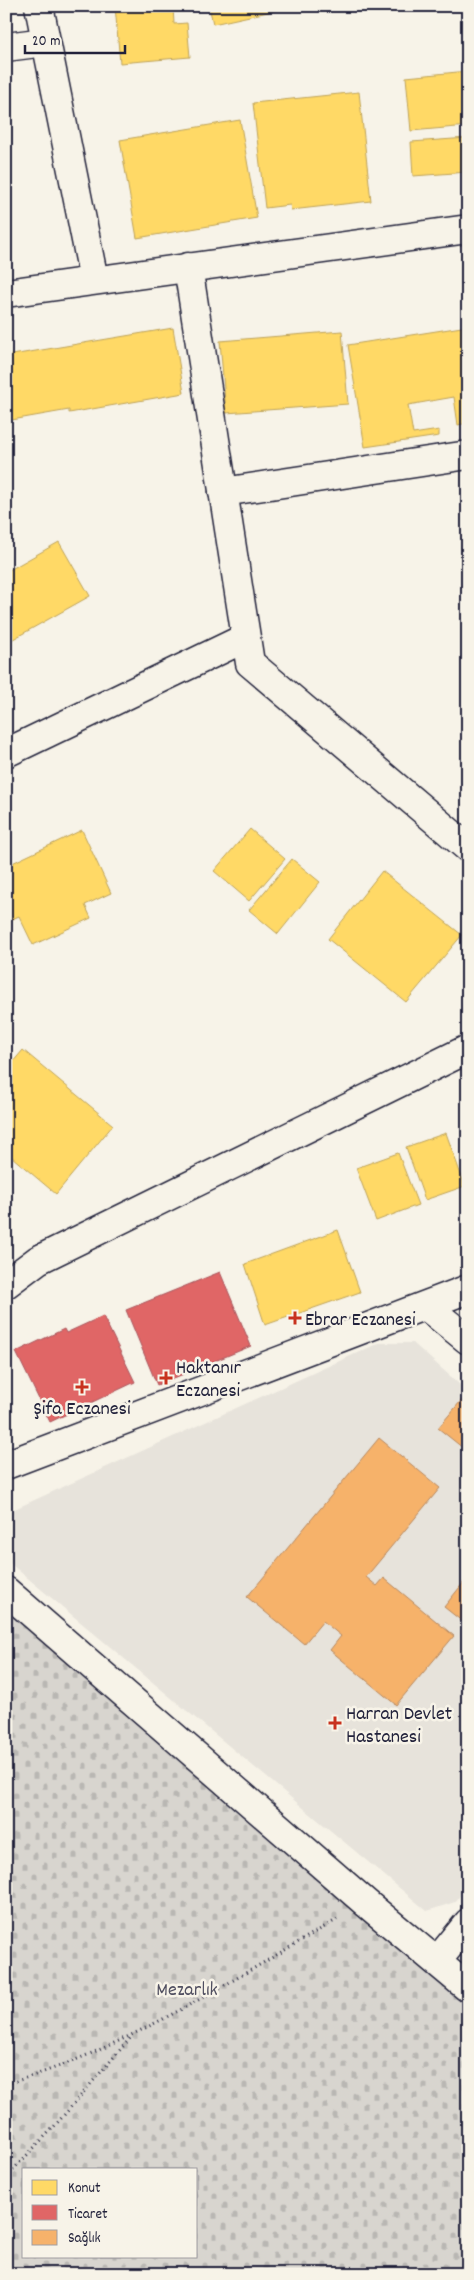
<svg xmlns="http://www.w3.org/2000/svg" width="474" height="2280" viewBox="0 0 474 2280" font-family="Dekko,sans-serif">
<defs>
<pattern id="cemetery-stones" width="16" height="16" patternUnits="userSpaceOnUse" patternTransform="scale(1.25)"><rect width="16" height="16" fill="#d8d5cf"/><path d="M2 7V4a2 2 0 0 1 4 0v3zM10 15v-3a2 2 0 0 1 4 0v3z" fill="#b9b7b3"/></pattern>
</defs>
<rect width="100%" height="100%" fill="#f7f3e8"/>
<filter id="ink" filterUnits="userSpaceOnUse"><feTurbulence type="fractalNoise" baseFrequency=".02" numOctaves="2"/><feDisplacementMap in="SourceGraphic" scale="10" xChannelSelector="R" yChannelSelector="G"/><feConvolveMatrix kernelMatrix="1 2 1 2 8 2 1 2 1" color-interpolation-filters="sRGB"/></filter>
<g filter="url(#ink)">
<path fill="#e7e3db" d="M379,1343H413L468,1392V1886L455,1902L427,1911L6,1560V1513Z"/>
<path fill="url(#cemetery-stones)" stroke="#7d7c85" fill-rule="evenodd" d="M6,1591L468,1988V2274H6ZM24,2169H196V2256H24Z"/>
<g fill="#ffd966" stroke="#bda259">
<path d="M115,6H173L174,24L187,23L190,57L120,63Z"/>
<path d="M209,6H277V10L213,24Z"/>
<path d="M468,71V126L411,131L406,77Z"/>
<path d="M359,92L371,201L291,210L290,205L265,208L253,103Z"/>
<path d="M240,120L257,218L137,238L120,140Z"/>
<path d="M468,138V172L413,176L411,142Z"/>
<path d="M468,326V423L458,425L454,397L408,405L413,434L439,430V436L365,447L348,345Z"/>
<path d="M173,328L184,393L69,413V410L6,421V356Z"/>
<path d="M342,331L348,404L226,413L220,341Z"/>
<path d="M59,542L90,596L6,643V572Z"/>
<path d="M250,829L285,859L249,901L214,871Z"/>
<path d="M82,830L111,893L85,905L91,918L33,945L19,916L6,922V866Z"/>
<path d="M292,859L320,882L278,934L249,910Z"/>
<path d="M382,871L462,935L406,1002L328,939Z"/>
<path d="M23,1050L113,1125L56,1194L6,1152V1070Z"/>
<path d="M446,1133L465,1186L425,1200L406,1147Z"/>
<path d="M398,1153L418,1205L376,1221L356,1168Z"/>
<path d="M338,1230L360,1292L265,1325L245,1264Z"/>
</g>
<g fill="#e06666" stroke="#a75259">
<path d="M220,1272L251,1346L157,1385L126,1310Z"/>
<path d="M103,1316L135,1382L50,1422L16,1352L64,1329L66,1333Z"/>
</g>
<g fill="#f6b26b" stroke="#b6875d">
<path d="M466,1395L468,1396V1452L438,1428Z"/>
<path d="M379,1438L440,1488L366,1577L377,1586L384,1578L454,1636L396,1705L330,1650L341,1636L323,1621L304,1644L247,1597Z"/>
<path d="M468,1577V1626L444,1607Z"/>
</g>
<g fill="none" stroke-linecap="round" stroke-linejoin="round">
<defs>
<g id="street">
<path d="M39,6L94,280"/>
<path d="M6,47L45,42"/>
<path d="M188,267L250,663L468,848"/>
<path d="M6,293L468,229"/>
<path d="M223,492L468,455"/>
<path d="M6,753L245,638"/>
<path d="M6,1284L38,1260L468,1049"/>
<path d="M426,1306L468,1340"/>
<path d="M6,1465L468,1289"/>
<path d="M6,1591L366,1903L468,1988"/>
<path d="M437,1961L468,1923"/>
</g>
</defs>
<use href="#street" stroke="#22223b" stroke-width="31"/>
<g stroke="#22223b" stroke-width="3" stroke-dasharray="1 4" stroke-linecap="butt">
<path d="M6,2084C125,2050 232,1980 338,1919"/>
<path d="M6,2177L52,2129L132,2036"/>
</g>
<use href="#street" stroke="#f7f3e8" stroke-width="28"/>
</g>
</g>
<g fill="#c8321e" stroke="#f7f3e8" stroke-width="2">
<path d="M292.5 1310.5h5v5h5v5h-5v5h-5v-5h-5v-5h5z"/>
<path d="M163.5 1370.5h5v5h5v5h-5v5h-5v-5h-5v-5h5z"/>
<path d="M79.5 1379.5h5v5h5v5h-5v5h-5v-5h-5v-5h5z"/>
<path d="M332.5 1715.5h5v5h5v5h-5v5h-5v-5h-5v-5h5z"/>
</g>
<g text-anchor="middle" stroke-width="5" stroke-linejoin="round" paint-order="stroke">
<g font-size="20" fill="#22223b" stroke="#f7f3e8" text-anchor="start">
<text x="305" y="1325">Ebrar Eczanesi</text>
<text x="176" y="1373">Haktanır<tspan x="176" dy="23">Eczanesi</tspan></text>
<text x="82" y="1414" text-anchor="middle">Şifa Eczanesi</text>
<text x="346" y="1719">Harran Devlet<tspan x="346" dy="23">Hastanesi</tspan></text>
</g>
<g font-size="20" fill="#504f60" stroke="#f7f3e8">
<text x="187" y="1995">Mezarlık</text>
</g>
</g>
<rect width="474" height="2280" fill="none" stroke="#f7f3e8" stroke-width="25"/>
<rect x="12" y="12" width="449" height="2255" fill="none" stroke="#22223b" stroke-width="2" filter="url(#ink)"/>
<rect x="22" y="2168" width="175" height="90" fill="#f7f3e8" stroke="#a29fa3"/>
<rect x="32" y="2180" width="25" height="15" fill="#ffd966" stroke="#a29fa3"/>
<text x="68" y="2192" font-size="15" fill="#22223b">Konut</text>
<rect x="32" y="2205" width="25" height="15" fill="#e06666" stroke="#a29fa3"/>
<text x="68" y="2218" font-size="15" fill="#22223b">Ticaret</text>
<rect x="32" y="2230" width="25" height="15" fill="#f6b26b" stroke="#a29fa3"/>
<text x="68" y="2242" font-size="15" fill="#22223b">Sağlık</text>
<path d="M25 45v8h100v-8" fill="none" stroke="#22223b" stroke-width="2.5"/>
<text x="32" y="45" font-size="15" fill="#22223b" stroke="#f7f3e8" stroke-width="4" paint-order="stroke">20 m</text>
</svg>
